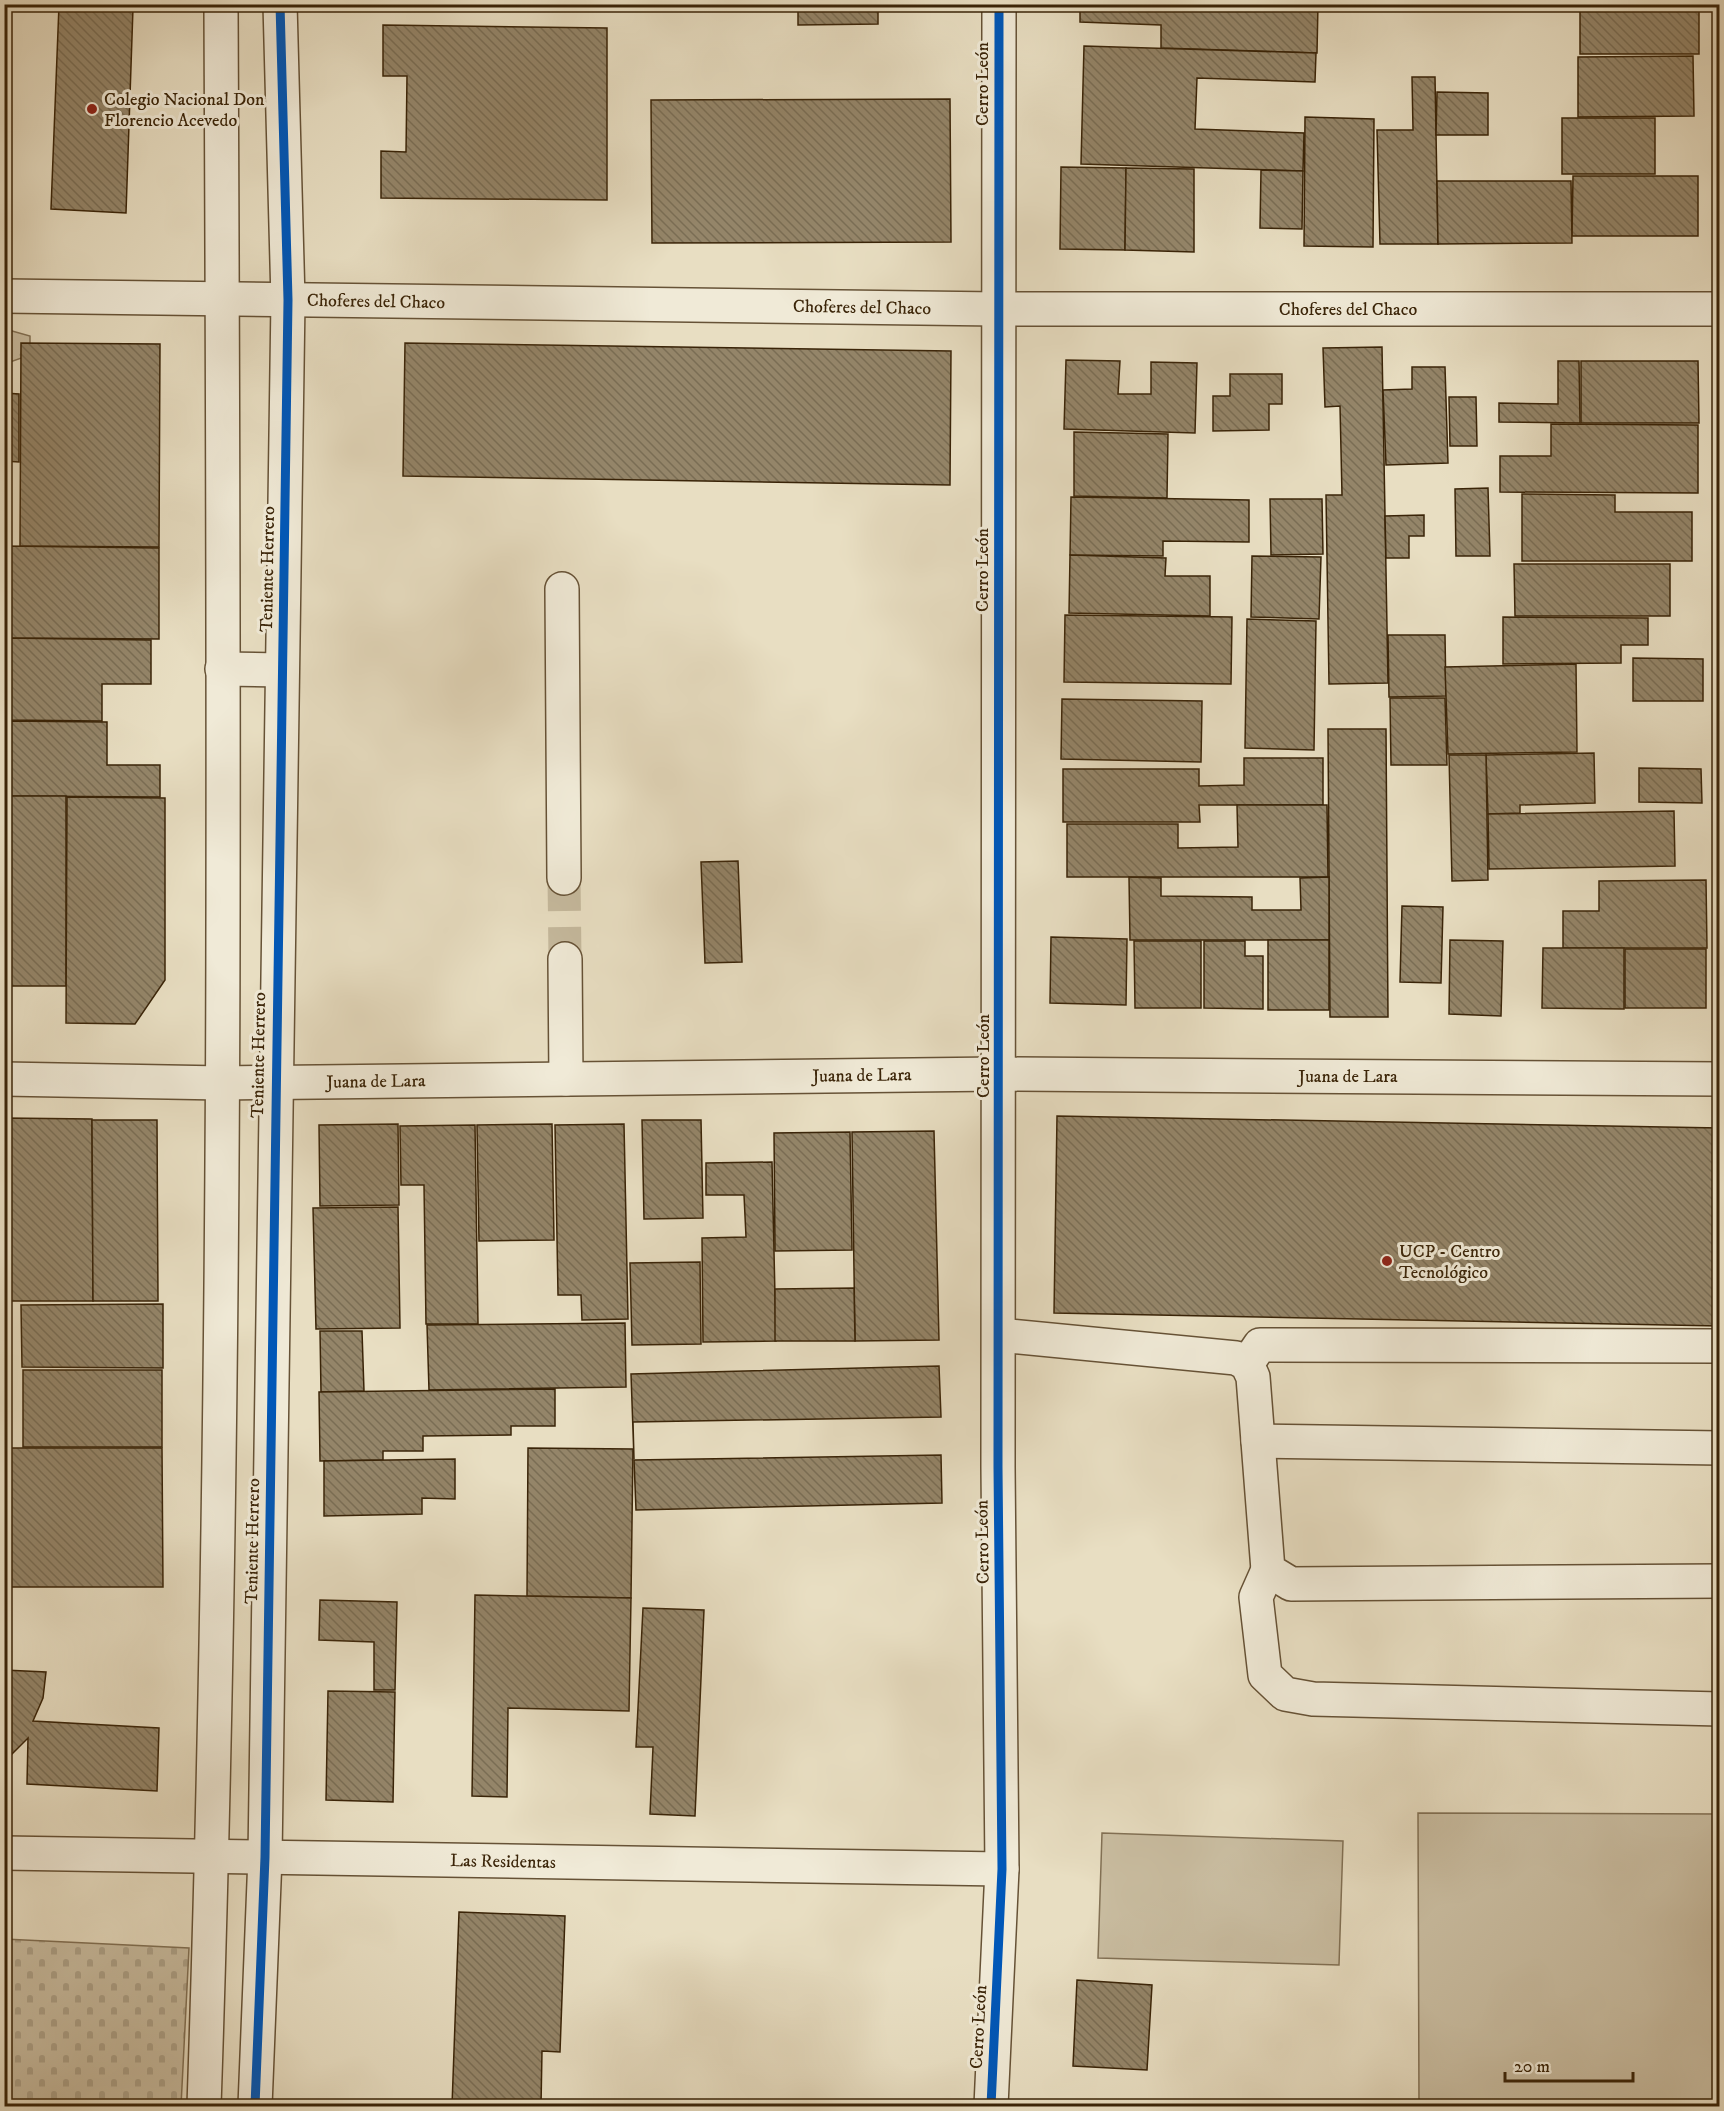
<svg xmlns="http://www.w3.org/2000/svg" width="1724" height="2111" viewBox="0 0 1724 2111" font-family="'IM FELL DW Pica',serif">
<defs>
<pattern id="forest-firs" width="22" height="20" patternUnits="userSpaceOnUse" patternTransform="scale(1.5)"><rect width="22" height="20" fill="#cabea2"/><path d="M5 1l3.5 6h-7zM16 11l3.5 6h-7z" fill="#aea38a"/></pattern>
<pattern id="cemetery-stones" width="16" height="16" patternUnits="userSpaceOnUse" patternTransform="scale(1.5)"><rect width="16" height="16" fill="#cabea2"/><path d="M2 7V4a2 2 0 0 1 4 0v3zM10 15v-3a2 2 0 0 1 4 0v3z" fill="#aea38a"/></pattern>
<pattern id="building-back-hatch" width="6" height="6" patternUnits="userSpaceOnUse" patternTransform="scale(1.5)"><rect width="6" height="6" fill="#948569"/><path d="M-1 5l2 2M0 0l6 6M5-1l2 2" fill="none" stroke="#7a6d54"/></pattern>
</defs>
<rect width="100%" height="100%" fill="#e8dec2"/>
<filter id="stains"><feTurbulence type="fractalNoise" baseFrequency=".00333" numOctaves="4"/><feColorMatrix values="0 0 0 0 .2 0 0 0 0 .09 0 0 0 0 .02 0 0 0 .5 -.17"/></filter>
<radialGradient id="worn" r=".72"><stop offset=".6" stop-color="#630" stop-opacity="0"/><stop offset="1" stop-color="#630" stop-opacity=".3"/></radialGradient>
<g fill="#cabea2" stroke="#827155" stroke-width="1.5">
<path d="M1418,1813L1719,1814V2106H1419Z"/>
<path d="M1102,1833L1343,1841L1339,1965L1098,1958Z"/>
</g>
<path fill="url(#forest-firs)" stroke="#827155" stroke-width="1.5" d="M5,329L30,336V355L7,363L5,368Z"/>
<path fill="url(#cemetery-stones)" stroke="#827155" stroke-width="1.5" d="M4,1939L189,1948L181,2106H5Z"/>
<g fill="url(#building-back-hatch)" stroke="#3a2408" stroke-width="1.5">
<path d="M798,4H878V24L798,25Z"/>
<path d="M1080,4H1318L1317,53L1161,48V25L1080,22Z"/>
<rect x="1580" y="4" width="119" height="50"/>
<path d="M59,5L133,8L126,213L51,209Z"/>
<path d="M383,25L607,28V200L381,198V151L406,152L407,76H383Z"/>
<path d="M1084,46L1316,53L1315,82L1197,78L1195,129L1304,133L1303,171L1081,164Z"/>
<path d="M1693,56L1694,116L1578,117V57Z"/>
<path d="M1412,77H1435L1438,244H1380L1377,130H1413Z"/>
<path d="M1437,92L1488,93V135H1436Z"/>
<path d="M950,99L951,242L652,243L651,100Z"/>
<path d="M1305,117L1374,119L1373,247L1304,246Z"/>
<rect x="1562" y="118" width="93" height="56"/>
<path d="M1061,167L1126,168L1125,250L1060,249Z"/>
<path d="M1126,168L1194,169V252L1125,250Z"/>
<path d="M1261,170L1303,171L1302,229L1260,228Z"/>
<path d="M1573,176H1698V236H1572Z"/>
<path d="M1437,181H1571L1572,243L1438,244Z"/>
<path d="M21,343L160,344L159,547L20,546Z"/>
<path d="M405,343L951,351L950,485L403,476Z"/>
<path d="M1382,347L1388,683L1329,684L1326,495H1342L1340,406L1325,407L1323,348Z"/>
<path d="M1066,360L1120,361L1118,394H1151V362L1197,363L1195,433L1064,429Z"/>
<path d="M1558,361H1579L1580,423L1499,422V403L1558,404Z"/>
<path d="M1581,361H1698L1699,423H1581Z"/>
<path d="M1412,367H1445L1448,463L1386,465L1383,390L1412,389Z"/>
<path d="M1230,374H1282V404H1269V430L1213,431V396H1230Z"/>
<path d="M4,393L19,394V462L4,461Z"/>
<path d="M1449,397H1476L1477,446H1450Z"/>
<path d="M1551,424L1698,425V493L1500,492V456H1551Z"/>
<path d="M1074,432L1168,434L1167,498L1074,496Z"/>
<path d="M1488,488L1490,556H1456L1455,489Z"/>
<path d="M1522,494L1615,495V512H1692V561H1522Z"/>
<path d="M1071,497L1249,500V542L1163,541V556L1070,555Z"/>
<path d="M1270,499H1322L1323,554L1271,555Z"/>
<path d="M1424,515V536H1409V558H1386L1385,516Z"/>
<path d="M4,546L159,548V639L4,638Z"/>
<path d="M1070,555L1166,558L1165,576H1210V616L1069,613Z"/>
<path d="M1252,556L1321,557L1319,619L1251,617Z"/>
<path d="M1514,564H1670V616H1515Z"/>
<path d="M1065,615L1232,617L1231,684L1064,682Z"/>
<path d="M1503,617L1648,618V645H1621V663L1503,664Z"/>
<path d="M1247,619L1316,621L1314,750L1245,748Z"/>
<path d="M1388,635H1445L1446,696L1389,697Z"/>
<path d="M4,638L151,640V684H102V721L4,720Z"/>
<path d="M1633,658L1703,659V701H1633Z"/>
<path d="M1576,664L1577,752L1448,754L1445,667Z"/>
<path d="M1390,698H1445L1447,765H1391Z"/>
<path d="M1062,699L1202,701L1201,762L1061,759Z"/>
<path d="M4,721L107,722V765H160V797L4,796Z"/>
<path d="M1328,729H1386L1388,1017H1330Z"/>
<path d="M1594,753L1595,803L1520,805V813L1488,814L1486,755Z"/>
<path d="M1449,755H1486L1488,880L1452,881Z"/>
<path d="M1244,758H1323V805H1199L1200,822H1063V769H1199V786L1244,785Z"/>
<path d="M1639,768L1701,769L1702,803L1639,802Z"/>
<rect x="4" y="796" width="62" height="190"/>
<path d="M67,797L165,798V980L135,1024L66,1023Z"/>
<path d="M1237,805H1327L1328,877H1067V824H1178V848L1238,847Z"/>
<path d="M1674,811L1675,866L1489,869L1488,814Z"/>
<path d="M738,861L742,962L705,963L701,862Z"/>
<path d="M1129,877L1161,878V896L1252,897V910H1301L1300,878L1329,877V940H1130Z"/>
<path d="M1706,880L1707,948H1563V911H1599V881Z"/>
<path d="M1402,906L1443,907L1441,983L1400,982Z"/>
<path d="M1051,937L1127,939L1126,1005L1050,1003Z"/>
<rect x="1268" y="940" width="61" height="70"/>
<path d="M1450,940L1503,941L1501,1016L1449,1014Z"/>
<path d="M1134,941H1201V1008H1135Z"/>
<path d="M1204,941H1245V956H1263V1009L1204,1008Z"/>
<path d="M1543,948H1624V1009L1542,1008Z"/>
<rect x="1625" y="949" width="81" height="59"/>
<path d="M1057,1116L1720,1128V1326L1054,1313Z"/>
<path d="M4,1118L92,1119L93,1301H4Z"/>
<path d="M92,1120H157L158,1301H93Z"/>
<path d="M642,1120H701L703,1218L644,1219Z"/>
<path d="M398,1124L399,1205L320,1206L319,1125Z"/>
<path d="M552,1124L554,1240L479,1241L477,1125Z"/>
<path d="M624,1124L628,1319L582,1320L581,1295H558L555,1125Z"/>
<path d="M475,1125L478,1324H426L424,1185H401L400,1126Z"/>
<path d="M934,1131L939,1340L855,1341L852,1132Z"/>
<path d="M850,1132L852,1250L775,1251L774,1133Z"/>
<path d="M772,1162L776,1341L703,1342L702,1238L746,1237L744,1195H706V1163Z"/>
<path d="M398,1207L400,1328L316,1329L313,1208Z"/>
<path d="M700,1262L701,1344L632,1345L630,1263Z"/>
<path d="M854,1288L855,1341H775V1289Z"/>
<path d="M163,1304V1368L22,1367L21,1305Z"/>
<path d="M625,1323L626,1387L429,1390L427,1325Z"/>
<path d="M320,1331H362L364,1391L321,1392Z"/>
<path d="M939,1366L941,1417L633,1422L634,1459L631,1374Z"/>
<rect x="23" y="1370" width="139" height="77"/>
<path d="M555,1389V1426H511V1435L423,1436V1451H383V1460L320,1461L319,1392Z"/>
<path d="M4,1448H162L163,1587H4Z"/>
<path d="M528,1448L633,1449L631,1598L527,1596Z"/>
<path d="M941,1455L942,1503L636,1510L634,1460Z"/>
<path d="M455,1459V1499L422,1498V1514L324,1516V1461Z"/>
<path d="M475,1595L631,1598L629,1711L508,1708L507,1797L472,1796Z"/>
<path d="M320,1600L397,1602L395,1690H374V1642L319,1640Z"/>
<path d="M643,1608L704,1610L695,1816L650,1814L653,1747H636Z"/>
<path d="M4,1670L46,1672L43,1698L33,1721L159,1728L157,1791L27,1784L28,1738L4,1762Z"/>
<path d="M328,1691L395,1692L393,1802L326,1800Z"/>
<path d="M459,1912L565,1916L560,2052L542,2051L541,2106H452Z"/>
<path d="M1077,1980L1152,1985L1147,2070L1073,2066Z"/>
</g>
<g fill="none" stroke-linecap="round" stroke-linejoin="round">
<path stroke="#c5b99d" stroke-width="33" stroke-dasharray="33 16" stroke-linecap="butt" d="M564,878L565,959"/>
<defs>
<g id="minor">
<path d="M4,296L998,309H1720"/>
<path d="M562,589L564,878"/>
<path d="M222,669L282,670"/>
<path d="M565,959L566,1079"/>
<path d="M4,1079L222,1083L999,1074L1720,1079"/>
<path d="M999,1335L1236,1358L1247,1364L1253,1377L1268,1570L1291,1584L1720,1581"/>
<path d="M1247,1364L1260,1345L1720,1346"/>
<path d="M1258,1441L1720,1448"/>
<path d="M1268,1570L1256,1597L1265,1675L1285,1694L1313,1699L1720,1709"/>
<path d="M4,1853L1002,1869"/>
<path d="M204,2106C228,1406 224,705 221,4"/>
<path d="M255,2106L265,1857L288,300L280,4"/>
<path d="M991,2106L1002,1869L998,1467L999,4"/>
</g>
</defs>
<use href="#minor" stroke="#665236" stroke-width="36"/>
<use href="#minor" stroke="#f0ead7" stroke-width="33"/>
<defs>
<g id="cycleway">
<path d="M255,2106L265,1857L288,300L280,4"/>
<path d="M991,2106L1002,1869L998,1467L999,4"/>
</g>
</defs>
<use href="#cycleway" stroke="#f0ead7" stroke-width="13"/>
<use href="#cycleway" stroke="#0057b8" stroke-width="9"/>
</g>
<g fill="#8f2418" stroke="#f0ead7" stroke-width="2">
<circle cx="92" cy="109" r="6"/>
<circle cx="1387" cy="1261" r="6"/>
</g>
<g text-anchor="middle" stroke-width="6" stroke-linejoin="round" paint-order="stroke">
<g font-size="18" fill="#3a2408" stroke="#f0ead7">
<text transform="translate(982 84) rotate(-90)" y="6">Cerro León</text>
<text transform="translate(376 301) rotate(1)" y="6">Choferes del Chaco</text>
<text transform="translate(862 307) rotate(1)" y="6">Choferes del Chaco</text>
<text x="1348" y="315">Choferes del Chaco</text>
<text transform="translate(267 569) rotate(-89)" y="6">Teniente Herrero</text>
<text transform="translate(982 570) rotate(-90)" y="6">Cerro León</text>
<text transform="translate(258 1055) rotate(-89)" y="6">Teniente Herrero</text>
<text transform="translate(983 1056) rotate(-90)" y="6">Cerro León</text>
<text transform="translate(862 1075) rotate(-1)" y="6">Juana de Lara</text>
<text x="1348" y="1082">Juana de Lara</text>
<text transform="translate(376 1081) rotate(-1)" y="6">Juana de Lara</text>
<text transform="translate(252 1541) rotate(-89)" y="6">Teniente Herrero</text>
<text transform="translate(982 1542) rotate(-91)" y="6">Cerro León</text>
<text transform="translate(503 1861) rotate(1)" y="6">Las Residentas</text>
<text transform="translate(978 2027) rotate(-87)" y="6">Cerro León</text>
</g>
<g font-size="18" fill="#3a2408" stroke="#f0ead7" text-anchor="start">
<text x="104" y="105">Colegio Nacional Don<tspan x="104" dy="21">Florencio Acevedo</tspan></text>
<text x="1399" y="1257">UCP - Centro<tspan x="1399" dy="21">Tecnológico</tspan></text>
</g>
</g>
<rect width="1724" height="2111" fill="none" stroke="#e8dec2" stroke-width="24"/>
<rect x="6" y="6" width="1712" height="2099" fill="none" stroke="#3a2408" stroke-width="3"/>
<rect x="12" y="12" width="1700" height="2087" fill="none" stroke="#3a2408" stroke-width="1.5"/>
<path d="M1505 2072v9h128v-9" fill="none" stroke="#3a2408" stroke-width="3"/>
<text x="1514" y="2072" font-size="18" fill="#3a2408" stroke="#f0ead7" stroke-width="4.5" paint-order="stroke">20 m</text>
<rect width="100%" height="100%" filter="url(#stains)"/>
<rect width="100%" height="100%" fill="url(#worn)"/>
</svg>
